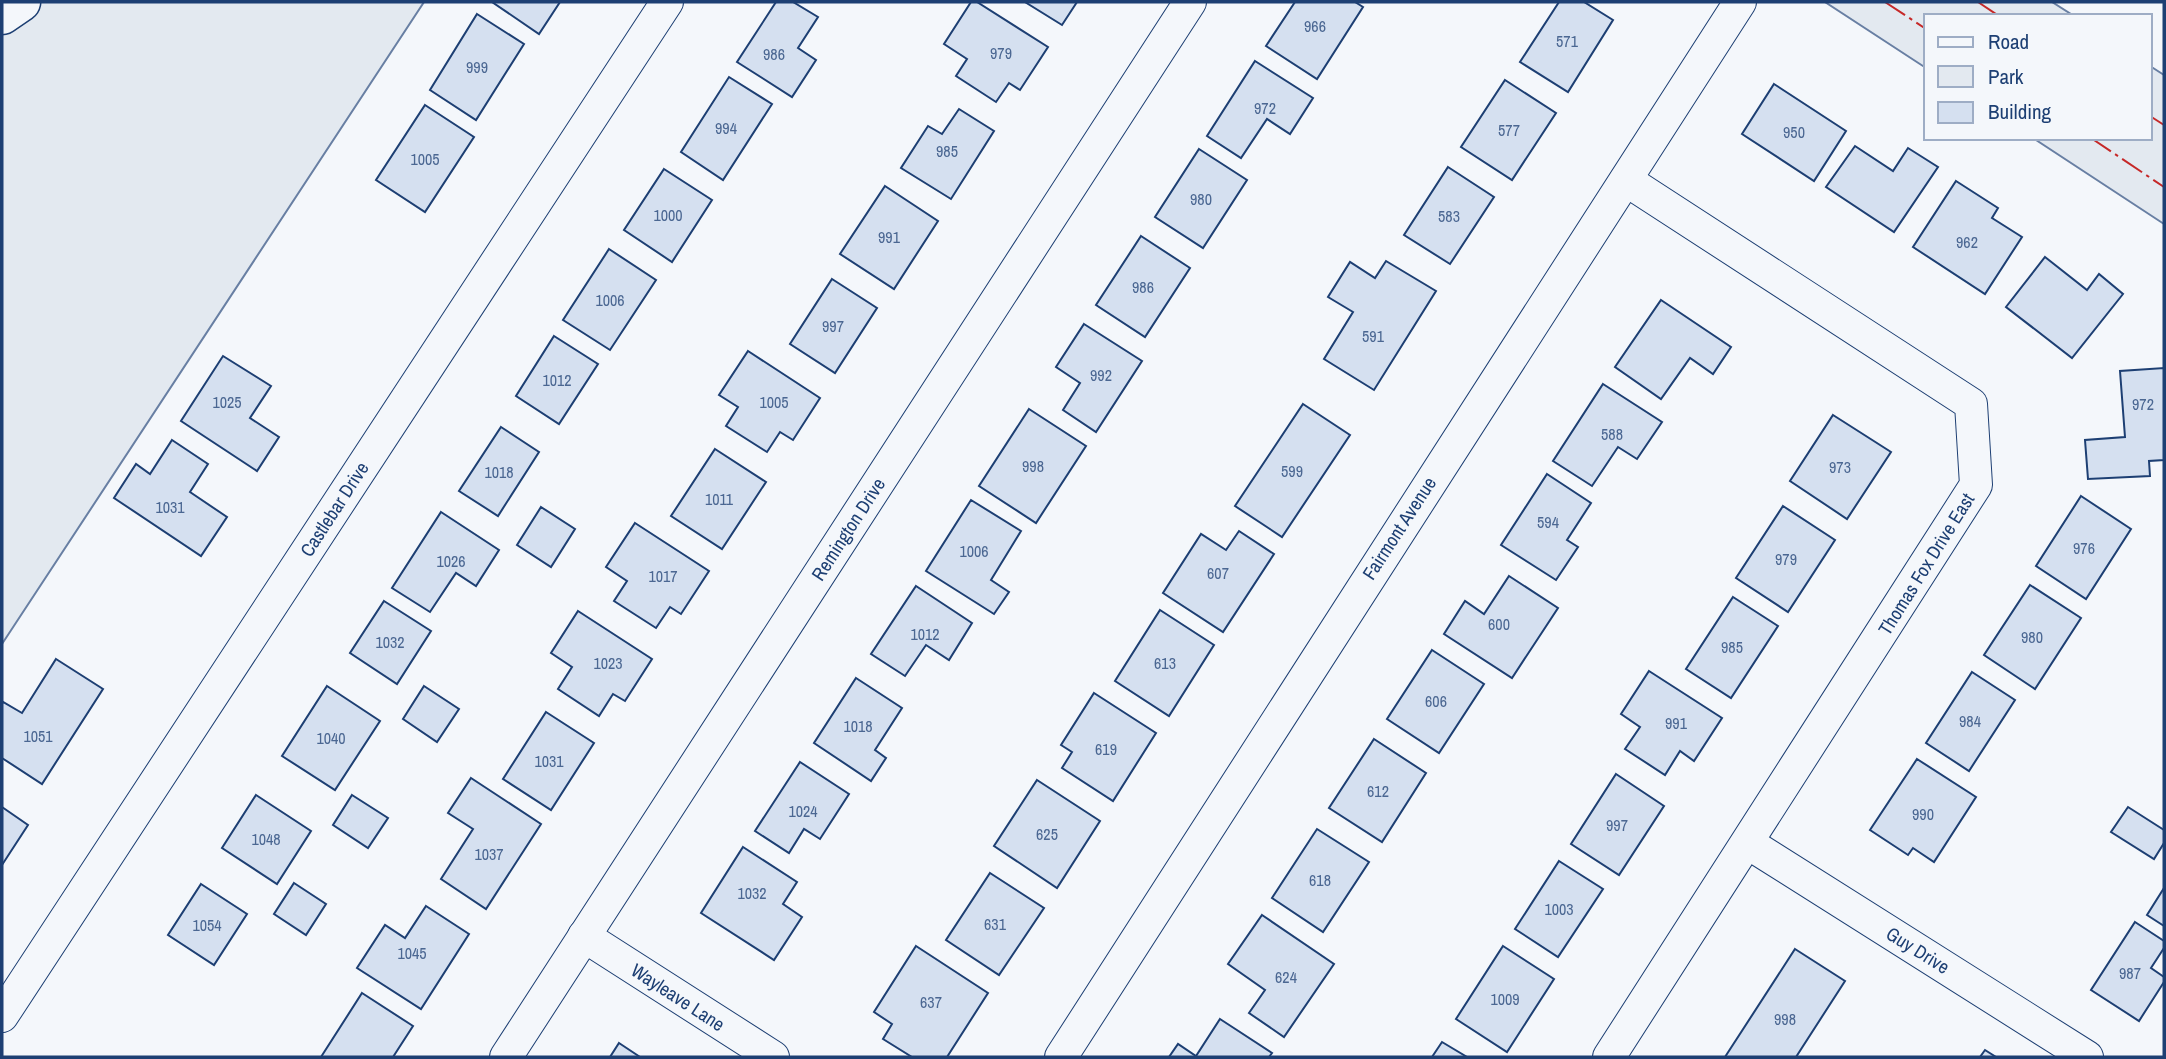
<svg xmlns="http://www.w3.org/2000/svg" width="2166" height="1059" viewBox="0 0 2166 1059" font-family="'Archivo Narrow',sans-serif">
<rect width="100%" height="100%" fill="#f4f7fb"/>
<g fill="#e3e9f0" stroke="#687fa3" stroke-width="2">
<path d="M2,2H424L2,644Z"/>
<path d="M1825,2H2052L2074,16H1926V68Z"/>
<path d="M2150,66L2164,75V224L2033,138H2150Z"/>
</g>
<g fill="#d5e0f0" stroke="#1d3f73" stroke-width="2">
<path d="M492,2H560L539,34Z"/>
<path d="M776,2H793L818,17L798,48L816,60L792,97L737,62Z"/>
<path d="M971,2H977L1048,47L1020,90L1009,83L996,102L956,76L967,59L944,44Z"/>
<path d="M1025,2H1077L1062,25Z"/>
<path d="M1295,2H1355L1363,7L1317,79L1266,46Z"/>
<path d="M1559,2H1584L1613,20L1568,92L1520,62Z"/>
<path d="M477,14L524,44L476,120L430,90Z"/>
<path d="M1255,61L1313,98L1290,134L1267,119L1241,158L1207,136Z"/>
<path d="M729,77L772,104L723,180L681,152Z"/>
<path d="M1505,80L1556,113L1512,180L1461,147Z"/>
<path d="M1774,84L1846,131L1814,181L1742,134Z"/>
<path d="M425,105L474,137L425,212L376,180Z"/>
<path d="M959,109L994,131L951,199L901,168L928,126L942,134Z"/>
<path d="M1855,146L1893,171L1908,148L1938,167L1894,232L1826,187Z"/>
<path d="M1199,149L1247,180L1203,248L1155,217Z"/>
<path d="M1448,167L1494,197L1450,264L1404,235Z"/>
<path d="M664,169L712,200L672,262L624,230Z"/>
<path d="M1956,181L1998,208L1992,218L2022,237L1985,294L1913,247Z"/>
<path d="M885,186L938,221L894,289L840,254Z"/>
<path d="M1141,236L1190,268L1145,337L1096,305Z"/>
<path d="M609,249L656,280L610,350L563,320Z"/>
<path d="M2045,257L2087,290L2099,274L2123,294L2072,358L2006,307Z"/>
<path d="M1386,261L1436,291L1374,390L1324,359L1353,312L1328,297L1350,262L1375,278Z"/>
<path d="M832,279L877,308L835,373L790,344Z"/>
<path d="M1661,300L1731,347L1713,374L1690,358L1661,399L1615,367Z"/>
<path d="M1084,324L1142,361L1096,432L1063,410L1080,383L1056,367Z"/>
<path d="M554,336L598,364L559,424L516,396Z"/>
<path d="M748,351L820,398L793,440L780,432L767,452L726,426L738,407L719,395Z"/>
<path d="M223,356L271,386L250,418L279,437L257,471L181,421Z"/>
<path d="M2164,368V460L2149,461L2150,476L2088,479L2085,440L2125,437L2120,371Z"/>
<path d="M1603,384L1662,422L1637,459L1618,447L1592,486L1553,461Z"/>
<path d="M1303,404L1350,435L1282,537L1235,506Z"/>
<path d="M1029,409L1086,446L1036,523L979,486Z"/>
<path d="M1833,415L1891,452L1847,519L1790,481Z"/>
<path d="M501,427L539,452L498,516L459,491Z"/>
<path d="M172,440L208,464L190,492L227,517L201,556L114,498L136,464L150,474Z"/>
<path d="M715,449L766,482L722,549L671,516Z"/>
<path d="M1547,474L1591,503L1567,540L1578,547L1556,580L1501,545Z"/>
<path d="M2081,496L2131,529L2086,599L2036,566Z"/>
<path d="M971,500L1021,531L991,580L1009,592L994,614L926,571Z"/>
<path d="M1783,506L1835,540L1788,612L1736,578Z"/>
<path d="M541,507L575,529L551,567L517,545Z"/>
<path d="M441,512L499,550L476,586L456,573L430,612L392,588Z"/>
<path d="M635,523L709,571L681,614L670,607L656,628L614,601L627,581L606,567Z"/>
<path d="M1239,531L1274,554L1223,632L1163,593L1201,534L1226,550Z"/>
<path d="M1509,576L1558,608L1512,678L1444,634L1465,601L1484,614Z"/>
<path d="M2030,585L2081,618L2035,689L1984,655Z"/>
<path d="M916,586L972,623L949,660L926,645L905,676L871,654Z"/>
<path d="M1733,597L1778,626L1731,698L1686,669Z"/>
<path d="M384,601L431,631L397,684L350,653Z"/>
<path d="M1160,610L1214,645L1169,716L1115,681Z"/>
<path d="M578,611L652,659L625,701L613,694L599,716L558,689L572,667L551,653Z"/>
<path d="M1432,650L1484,684L1439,753L1387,719Z"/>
<path d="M56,659L103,689L42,784L2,758V704L3,702L22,713Z"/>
<path d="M1649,671L1722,718L1694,761L1680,751L1665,775L1625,749L1640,727L1621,714Z"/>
<path d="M1972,672L2015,700L1969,771L1926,743Z"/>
<path d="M856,678L902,708L875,750L886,758L871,781L814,743Z"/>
<path d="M327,686L380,721L335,790L282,756Z"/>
<path d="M424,686L459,709L437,742L403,719Z"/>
<path d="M1094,693L1156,733L1113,801L1062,768L1072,752L1061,745Z"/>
<path d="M546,712L594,743L551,810L503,779Z"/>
<path d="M1374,739L1426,773L1382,842L1329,808Z"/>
<path d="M1917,759L1976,797L1934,862L1913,848L1908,855L1870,830Z"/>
<path d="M800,762L849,794L820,839L804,829L789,853L755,831Z"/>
<path d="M1616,774L1664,806L1619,875L1571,844Z"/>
<path d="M471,778L541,824L486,909L441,879L473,829L448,813Z"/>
<path d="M1037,780L1100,821L1057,888L994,846Z"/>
<path d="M256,795L311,831L277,884L222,848Z"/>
<path d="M352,795L388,818L368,848L333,825Z"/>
<path d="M2,807L28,825L2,865Z"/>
<path d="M2128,807L2164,830V843L2154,859L2111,832Z"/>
<path d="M1317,829L1369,862L1323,932L1272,898Z"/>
<path d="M743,847L797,882L783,904L802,917L774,960L701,913Z"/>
<path d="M1559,861L1603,889L1558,957L1515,929Z"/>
<path d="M990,873L1044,908L999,975L946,940Z"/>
<path d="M294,883L326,904L306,935L274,914Z"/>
<path d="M201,884L247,914L214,965L168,935Z"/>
<path d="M2164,888V926L2147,915Z"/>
<path d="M426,906L469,934L421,1009L357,968L385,925L405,938Z"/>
<path d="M1262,915L1334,964L1284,1037L1249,1013L1265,990L1228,964Z"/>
<path d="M2135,922L2164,941V948L2151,968L2164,977V982L2139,1021L2091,990Z"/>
<path d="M916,946L988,993L947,1057H912L883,1039L892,1024L874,1012Z"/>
<path d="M1503,946L1554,979L1507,1052L1456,1019Z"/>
<path d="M1795,949L1845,981L1796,1057H1725Z"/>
<path d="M362,993L413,1026L393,1057H321Z"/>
<path d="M1220,1019L1272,1053L1269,1057H1169L1178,1044L1196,1056Z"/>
<path d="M1442,1042L1467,1057H1432Z"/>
<path d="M619,1043L640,1057H610Z"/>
<path d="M1985,1050L1996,1057H1980Z"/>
</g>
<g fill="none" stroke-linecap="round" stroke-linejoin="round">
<defs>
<g id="minor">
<path d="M1748,843L2087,1057"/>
<path d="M584,936L773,1057"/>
<path d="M2,1016L667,2"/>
<path d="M506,1057L1190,2"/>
<path d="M1061,1057L1740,2"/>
<path d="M1609,1057L1976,485L1971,404L1626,180"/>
</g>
<path id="tertiary" d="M2,15L21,2"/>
</defs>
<use href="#minor" stroke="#1d3f73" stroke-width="34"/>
<use href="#tertiary" stroke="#1d3f73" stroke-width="41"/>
<use href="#minor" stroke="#f4f7fb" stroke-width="32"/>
<use href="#tertiary" stroke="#f4f7fb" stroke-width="38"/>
<g stroke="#c62828" stroke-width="2" stroke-dasharray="24 5 3.5 5" stroke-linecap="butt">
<path d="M1885,2L1926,29"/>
<path d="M1978,2L1999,16"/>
<path d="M2150,116L2164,125"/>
<path d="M2091,138L2164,187"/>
</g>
</g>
<g text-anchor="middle" stroke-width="5" stroke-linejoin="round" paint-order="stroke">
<g font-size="16" fill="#4b6792">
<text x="1315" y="32">966</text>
<text x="1567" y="47">571</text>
<text x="1001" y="59">979</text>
<text x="774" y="60">986</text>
<text x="477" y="73">999</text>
<text x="1265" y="114">972</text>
<text x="726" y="134">994</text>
<text x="1509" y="136">577</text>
<text x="1794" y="138">950</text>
<text x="947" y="157">985</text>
<text x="425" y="165">1005</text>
<text x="1201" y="205">980</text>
<text x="668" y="221">1000</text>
<text x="1449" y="222">583</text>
<text x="889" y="243">991</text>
<text x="1967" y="248">962</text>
<text x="1143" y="293">986</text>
<text x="610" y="306">1006</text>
<text x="833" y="332">997</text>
<text x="1373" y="342">591</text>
<text x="1101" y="381">992</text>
<text x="557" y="386">1012</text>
<text x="227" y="408">1025</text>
<text x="774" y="408">1005</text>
<text x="2143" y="410">972</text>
<text x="1612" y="440">588</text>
<text x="1033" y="472">998</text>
<text x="1840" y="473">973</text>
<text x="1292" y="477">599</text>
<text x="499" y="478">1018</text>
<text x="719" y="505">1011</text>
<text x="170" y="513">1031</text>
<text x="1548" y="528">594</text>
<text x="2084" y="554">976</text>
<text x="974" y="557">1006</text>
<text x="1786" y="565">979</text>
<text x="451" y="567">1026</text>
<text x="1218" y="579">607</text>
<text x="663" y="582">1017</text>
<text x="1499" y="630">600</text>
<text x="925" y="640">1012</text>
<text x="2032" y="643">980</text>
<text x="390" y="648">1032</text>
<text x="1732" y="653">985</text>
<text x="608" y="669">1023</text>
<text x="1165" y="669">613</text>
<text x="1436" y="707">606</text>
<text x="1970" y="727">984</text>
<text x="1676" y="729">991</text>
<text x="858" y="732">1018</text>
<text x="38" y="742">1051</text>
<text x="331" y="744">1040</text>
<text x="1106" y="755">619</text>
<text x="549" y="767">1031</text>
<text x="1378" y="797">612</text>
<text x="803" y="817">1024</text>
<text x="1923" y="820">990</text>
<text x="1617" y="831">997</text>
<text x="1047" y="840">625</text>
<text x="266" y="845">1048</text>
<text x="489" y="860">1037</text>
<text x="1320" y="886">618</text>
<text x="752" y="899">1032</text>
<text x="1559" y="915">1003</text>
<text x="995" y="930">631</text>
<text x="207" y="931">1054</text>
<text x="412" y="959">1045</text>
<text x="2130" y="979">987</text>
<text x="1286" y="983">624</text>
<text x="1505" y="1005">1009</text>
<text x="931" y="1008">637</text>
<text x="1785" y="1025">998</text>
</g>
<g font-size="19" fill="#1d3f73" stroke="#f4f7fb">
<text transform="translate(334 509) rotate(-57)" y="7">Castlebar Drive</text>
<text transform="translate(1399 528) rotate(-57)" y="7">Fairmont Avenue</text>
<text transform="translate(848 529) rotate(-57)" y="7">Remington Drive</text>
<text transform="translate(1926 564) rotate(-58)" y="7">Thomas Fox Drive East</text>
<text transform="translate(1918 950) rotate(32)" y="7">Guy Drive</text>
<text transform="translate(678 997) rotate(33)" y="7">Wayleave Lane</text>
</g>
</g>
<rect width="2166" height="1059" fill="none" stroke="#1d3f73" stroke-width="7"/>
<rect x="1924" y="14" width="228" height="126" fill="#f4f7fb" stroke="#9eadc5" stroke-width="2"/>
<rect x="1938" y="37" width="35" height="10" fill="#f4f7fb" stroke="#9eadc5" stroke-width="2"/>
<text x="1988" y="49" font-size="21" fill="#1d3f73">Road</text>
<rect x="1938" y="66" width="35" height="21" fill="#e3e9f0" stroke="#9eadc5" stroke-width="2"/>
<text x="1988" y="84" font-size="21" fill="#1d3f73">Park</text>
<rect x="1938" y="102" width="35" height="21" fill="#d5e0f0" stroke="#9eadc5" stroke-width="2"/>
<text x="1988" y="119" font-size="21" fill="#1d3f73">Building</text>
</svg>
